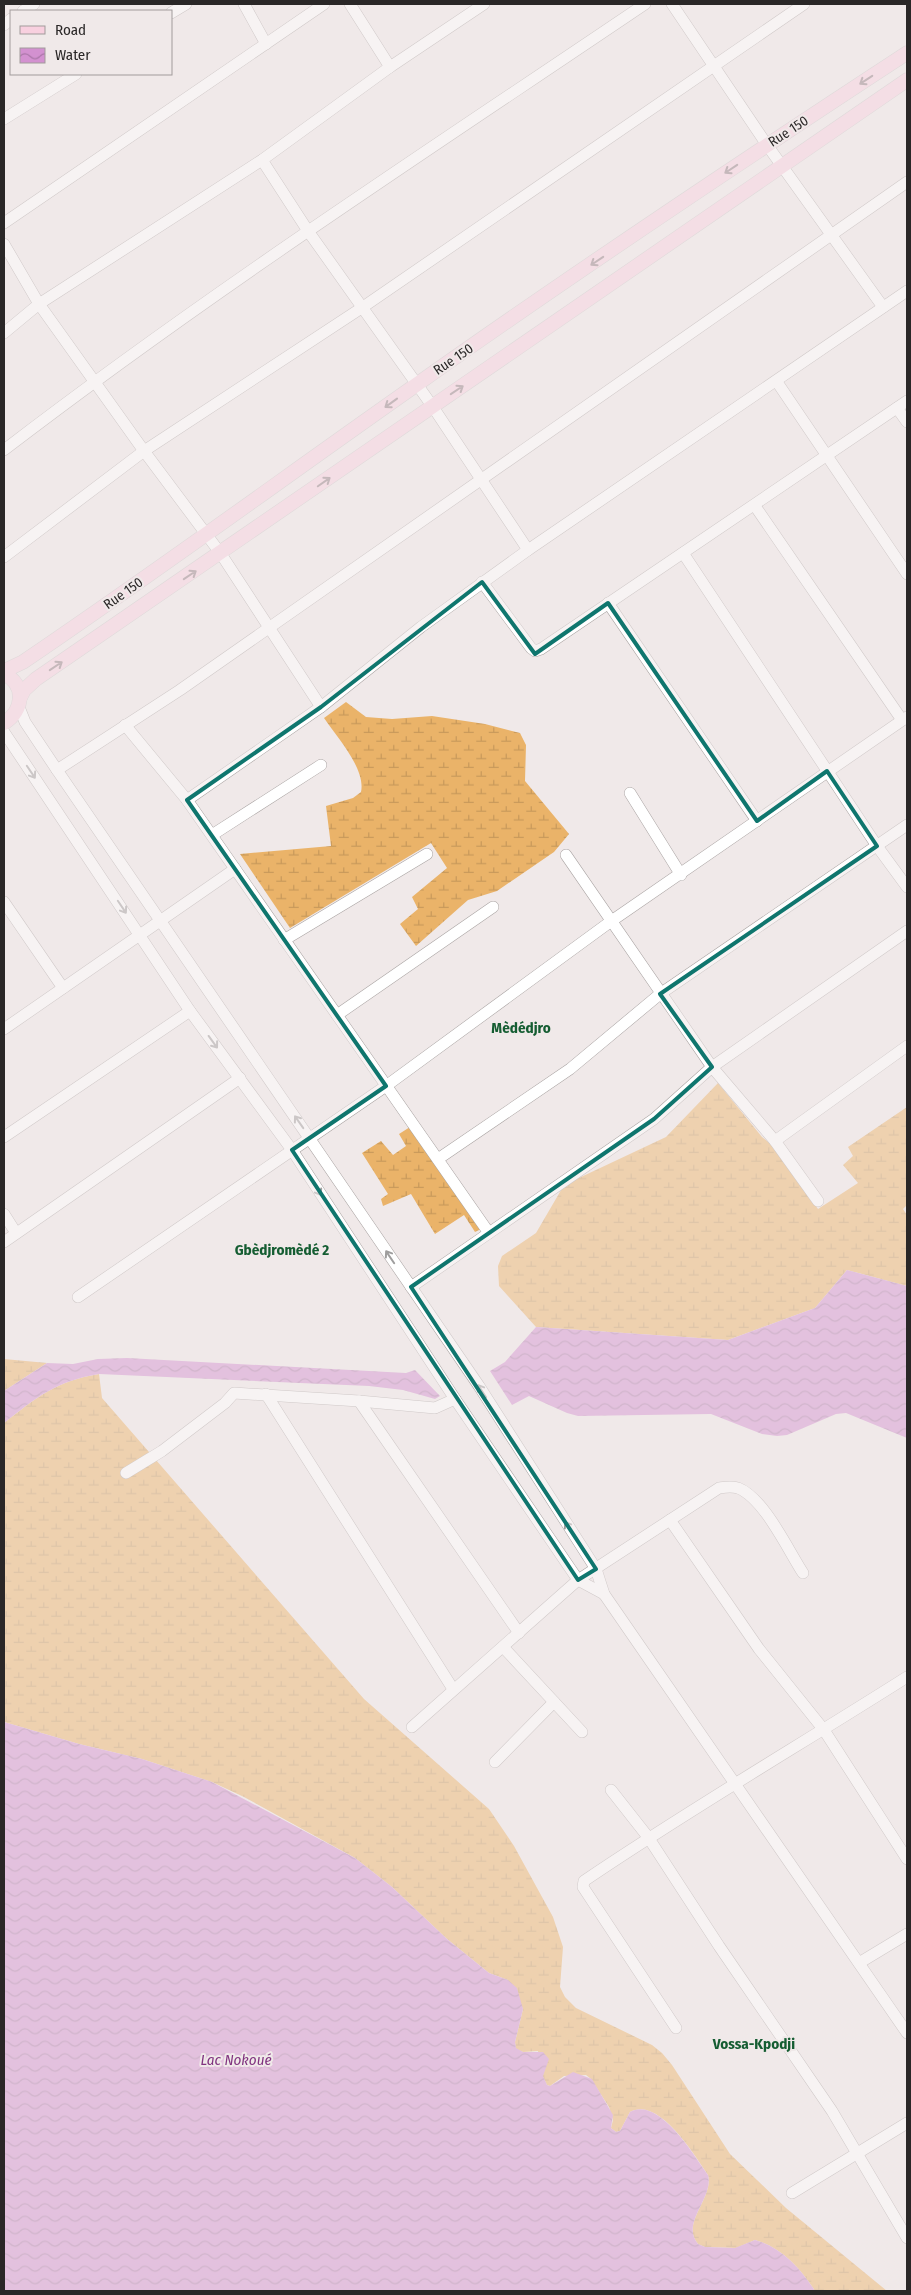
<svg xmlns="http://www.w3.org/2000/svg" width="911" height="2295" viewBox="0 0 911 2295" font-family="'Fira Sans Condensed',sans-serif">
<defs>
<pattern id="wetland-marsh" width="20" height="14" patternUnits="userSpaceOnUse" patternTransform="scale(1.25)"><rect width="20" height="14" fill="#eab369"/><path d="M1 5h8M5 5V1M11 12h8M15 12V8" fill="none" stroke="#c99a5b"/></pattern>
<pattern id="water-waves" width="16" height="10" patternUnits="userSpaceOnUse" patternTransform="scale(1.25)"><rect width="16" height="10" fill="#d391d0"/><path d="M0 5q4-4 8 0t8 0" fill="none" stroke="#ab76a9"/></pattern>
</defs>
<rect width="100%" height="100%" fill="#f0e9e9"/>
<g fill="url(#wetland-marsh)">
<path d="M346,702L366,717L392,719L432,716L485,724L520,733L526,745L525,781L569,834L554,852L497,891L468,900L416,946L400,924L418,909L412,897L447,868L431,843L290,928L240,854L331,846L326,806L353,798L361,792C366,769 337,737 324,718Z"/>
<path d="M718,1083L762,1137L772,1145L818,1209L858,1183L843,1165L853,1156L848,1147L907,1107V1205L903,1209L907,1215V1286L847,1270L815,1308L728,1340L536,1327L499,1286L498,1266L502,1256L536,1233L564,1185L666,1137Z"/>
<path d="M410,1127L481,1229L475,1232L464,1215L435,1234L411,1194L383,1206L381,1199L388,1194L362,1153L381,1141L393,1155L406,1146L399,1134Z"/>
<path d="M4,1359L47,1363L4,1391Z"/>
<path d="M99,1374L102,1398L364,1699L489,1809L514,1846L553,1917L563,1947L560,1987L565,1997L576,2008L652,2045L662,2053L672,2065L730,2154L786,2208L887,2291H815C801,2269 781,2247 755,2240L736,2248L705,2247L698,2244C680,2223 714,2198 708,2175C695,2156 659,2096 630,2112L620,2131L616,2132L611,2128L613,2120L609,2107L591,2079L586,2075L564,2076L550,2086L547,2085L543,2077L538,2051L523,2052L516,2049L515,2042L523,2009L508,1980L489,1973L447,1939L392,1887L355,1858L244,1797L212,1782L142,1759L79,1744L4,1722V1423C37,1397 56,1381 99,1374Z"/>
</g>
<g fill="url(#water-waves)">
<path d="M847,1270L907,1286V1438L846,1413L836,1414L787,1435L777,1436L762,1434L711,1414L578,1416L567,1413L529,1396L512,1405L490,1371L505,1362L536,1327L728,1340L815,1308Z"/>
<path d="M127,1358L406,1373L415,1370L440,1396L435,1399L403,1390L369,1386L99,1374C56,1381 37,1397 4,1423V1391L47,1363L73,1364L98,1359Z"/>
<path d="M4,1722L79,1744L142,1759L212,1782L355,1858L392,1887L447,1939L489,1973L508,1980L517,1988L523,2009L515,2042L516,2048L523,2052H543L549,2059L543,2076L547,2085L550,2086L573,2072L592,2079L613,2115L611,2128L616,2132L620,2131L630,2112C659,2096 695,2157 708,2175C714,2198 680,2223 698,2244L705,2247L735,2248L755,2240C781,2247 801,2269 815,2291H4Z"/>
</g>
<g fill="none" stroke-linecap="round" stroke-linejoin="round">
<defs>
<g id="minor">
<path d="M244,4L266,44"/>
<path d="M350,4L390,67"/>
<path d="M672,4L767,145L883,307"/>
<path d="M23,11L34,4"/>
<path d="M171,13L186,4"/>
<path d="M4,25L11,19"/>
<path d="M4,119L76,74"/>
<path d="M262,160L308,231L433,407L528,550"/>
<path d="M4,223L324,4"/>
<path d="M4,244L39,304L144,451L221,554L321,707"/>
<path d="M4,333L39,304L262,160L390,67L484,4"/>
<path d="M777,382L907,574"/>
<path d="M897,408L907,422"/>
<path d="M4,450C210,292 429,150 645,4"/>
<path d="M755,506L902,720"/>
<path d="M683,553L877,846L907,887"/>
<path d="M4,557L144,451L363,307L804,4"/>
<path d="M482,582L531,648L535,651L541,649L907,401"/>
<path d="M608,603L757,821"/>
<path d="M19,707L25,722L57,770L479,1386L596,1569L604,1594L907,2033"/>
<path d="M125,725L187,800L489,1233"/>
<path d="M4,732L190,1011L292,1150L455,1399L578,1580L604,1594"/>
<path d="M57,770L180,690L907,182"/>
<path d="M630,793L681,875"/>
<path d="M187,800L321,707L421,627L528,550L907,291"/>
<path d="M212,835L321,765"/>
<path d="M566,855L712,1067L775,1141L818,1201"/>
<path d="M4,902L63,988"/>
<path d="M284,940L427,854"/>
<path d="M337,1015L493,907"/>
<path d="M4,1029L235,869"/>
<path d="M4,1137L190,1011"/>
<path d="M775,1141L907,1046"/>
<path d="M438,1159L570,1069L660,994L907,825"/>
<path d="M4,1214L16,1233"/>
<path d="M4,1242L240,1078"/>
<path d="M411,1287L654,1119L712,1067L907,931"/>
<path d="M78,1297L386,1086L610,922L907,717"/>
<path d="M266,1394L453,1689"/>
<path d="M359,1401L519,1633"/>
<path d="M126,1473L162,1451L225,1403L234,1393L359,1401L435,1408L455,1399"/>
<path d="M670,1520L759,1649L824,1730L907,1859"/>
<path d="M503,1647L582,1732"/>
<path d="M412,1727L578,1580L719,1488C726,1487 731,1486 738,1488C764,1498 788,1550 803,1573"/>
<path d="M495,1762L554,1702"/>
<path d="M611,1790L648,1837L719,1946L832,2111L907,2238"/>
<path d="M859,1963L907,1934"/>
<path d="M676,2028L583,1887L584,1881C690,1809 800,1745 907,1677"/>
<path d="M792,2193L907,2123"/>
</g>
<g id="major">
<path d="M4,671L23,662C156,572 285,477 416,385C577,271 742,161 907,53"/>
<path d="M4,674C26,684 24,711 4,723"/>
<path d="M20,698L24,690L36,679L907,80"/>
</g>
</defs>
<use href="#minor" stroke="#a9a3a2" stroke-width="12"/>
<use href="#major" stroke="#c8c7c7" stroke-width="15"/>
<use href="#minor" stroke="#fff" stroke-width="11"/>
<use href="#major" stroke="#f8d0df" stroke-width="14"/>
</g>
<defs><path id="oneway-shaft" d="M-6 0H5M1.5-3L5.5 0L1.5 3" fill="none" stroke-width="1.6" stroke-linecap="round" stroke-linejoin="round" transform="scale(1.25)"/></defs>
<g stroke="#917c83">
<use href="#oneway-shaft" transform="translate(866 80) rotate(147)"/>
<use href="#oneway-shaft" transform="translate(731 169) rotate(146)"/>
<use href="#oneway-shaft" transform="translate(597 261) rotate(146)"/>
<use href="#oneway-shaft" transform="translate(457 390) rotate(-34)"/>
<use href="#oneway-shaft" transform="translate(391 403) rotate(144)"/>
<use href="#oneway-shaft" transform="translate(324 482) rotate(-35)"/>
<use href="#oneway-shaft" transform="translate(190 575) rotate(-34)"/>
<use href="#oneway-shaft" transform="translate(56 666) rotate(-34)"/>
</g>
<g stroke="#9f9e9e">
<use href="#oneway-shaft" transform="translate(31 772) rotate(56)"/>
<use href="#oneway-shaft" transform="translate(122 907) rotate(56)"/>
<use href="#oneway-shaft" transform="translate(213 1042) rotate(54)"/>
<use href="#oneway-shaft" transform="translate(299 1122) rotate(-125)"/>
<use href="#oneway-shaft" transform="translate(317 1189) rotate(57)"/>
<use href="#oneway-shaft" transform="translate(390 1257) rotate(-124)"/>
<use href="#oneway-shaft" transform="translate(482 1391) rotate(-123)"/>
<use href="#oneway-shaft" transform="translate(569 1528) rotate(-123)"/>
</g>
<path d="M0 0H911V2295H0ZM482,582L535,654L608,603L757,821L827,771L877,846L660,994L712,1067L654,1119L411,1287L596,1569L578,1580L292,1150L386,1086L187,800L321,707Z" fill="#f0e9e9" fill-opacity=".55" fill-rule="evenodd"/>
<path fill="none" stroke="#0f766e" stroke-width="4" stroke-linejoin="round" d="M482,582L535,654L608,603L757,821L827,771L877,846L660,994L712,1067L654,1119L411,1287L596,1569L578,1580L292,1150L386,1086L187,800L321,707Z"/>
<g text-anchor="middle" stroke-width="4" stroke-linejoin="round" paint-order="stroke">
<g font-size="14" fill="#2a2727" stroke="#f0e9e9">
<text transform="translate(788 131) rotate(-33)" y="5">Rue 150</text>
<text transform="translate(453 359) rotate(-34)" y="5">Rue 150</text>
<text transform="translate(123 593) rotate(-35)" y="5">Rue 150</text>
</g>
<g font-size="15" font-weight="bold" fill="#155d32" stroke="#f0e9e9">
<text x="521" y="1033">Mèdédjro</text>
<text x="282" y="1255">Gbèdjromèdé 2</text>
<text x="754" y="2049">Vossa-Kpodji</text>
</g>
<g font-size="15" font-style="italic" fill="#80337f" stroke="#f0e9e9">
<text x="236" y="2065">Lac Nokoué</text>
</g>
</g>
<rect width="911" height="2295" fill="none" stroke="#2a2727" stroke-width="10"/>
<rect x="10" y="10" width="162" height="65" fill="#f0e9e9" stroke="#a19b9b"/>
<rect x="20" y="26" width="25" height="8" fill="#f8d0df" stroke="#a19b9b"/>
<text x="55" y="35" font-size="15" fill="#2a2727">Road</text>
<rect x="20" y="48" width="25" height="15" fill="url(#water-waves)" stroke="#a19b9b"/>
<text x="55" y="60" font-size="15" fill="#2a2727">Water</text>
</svg>
